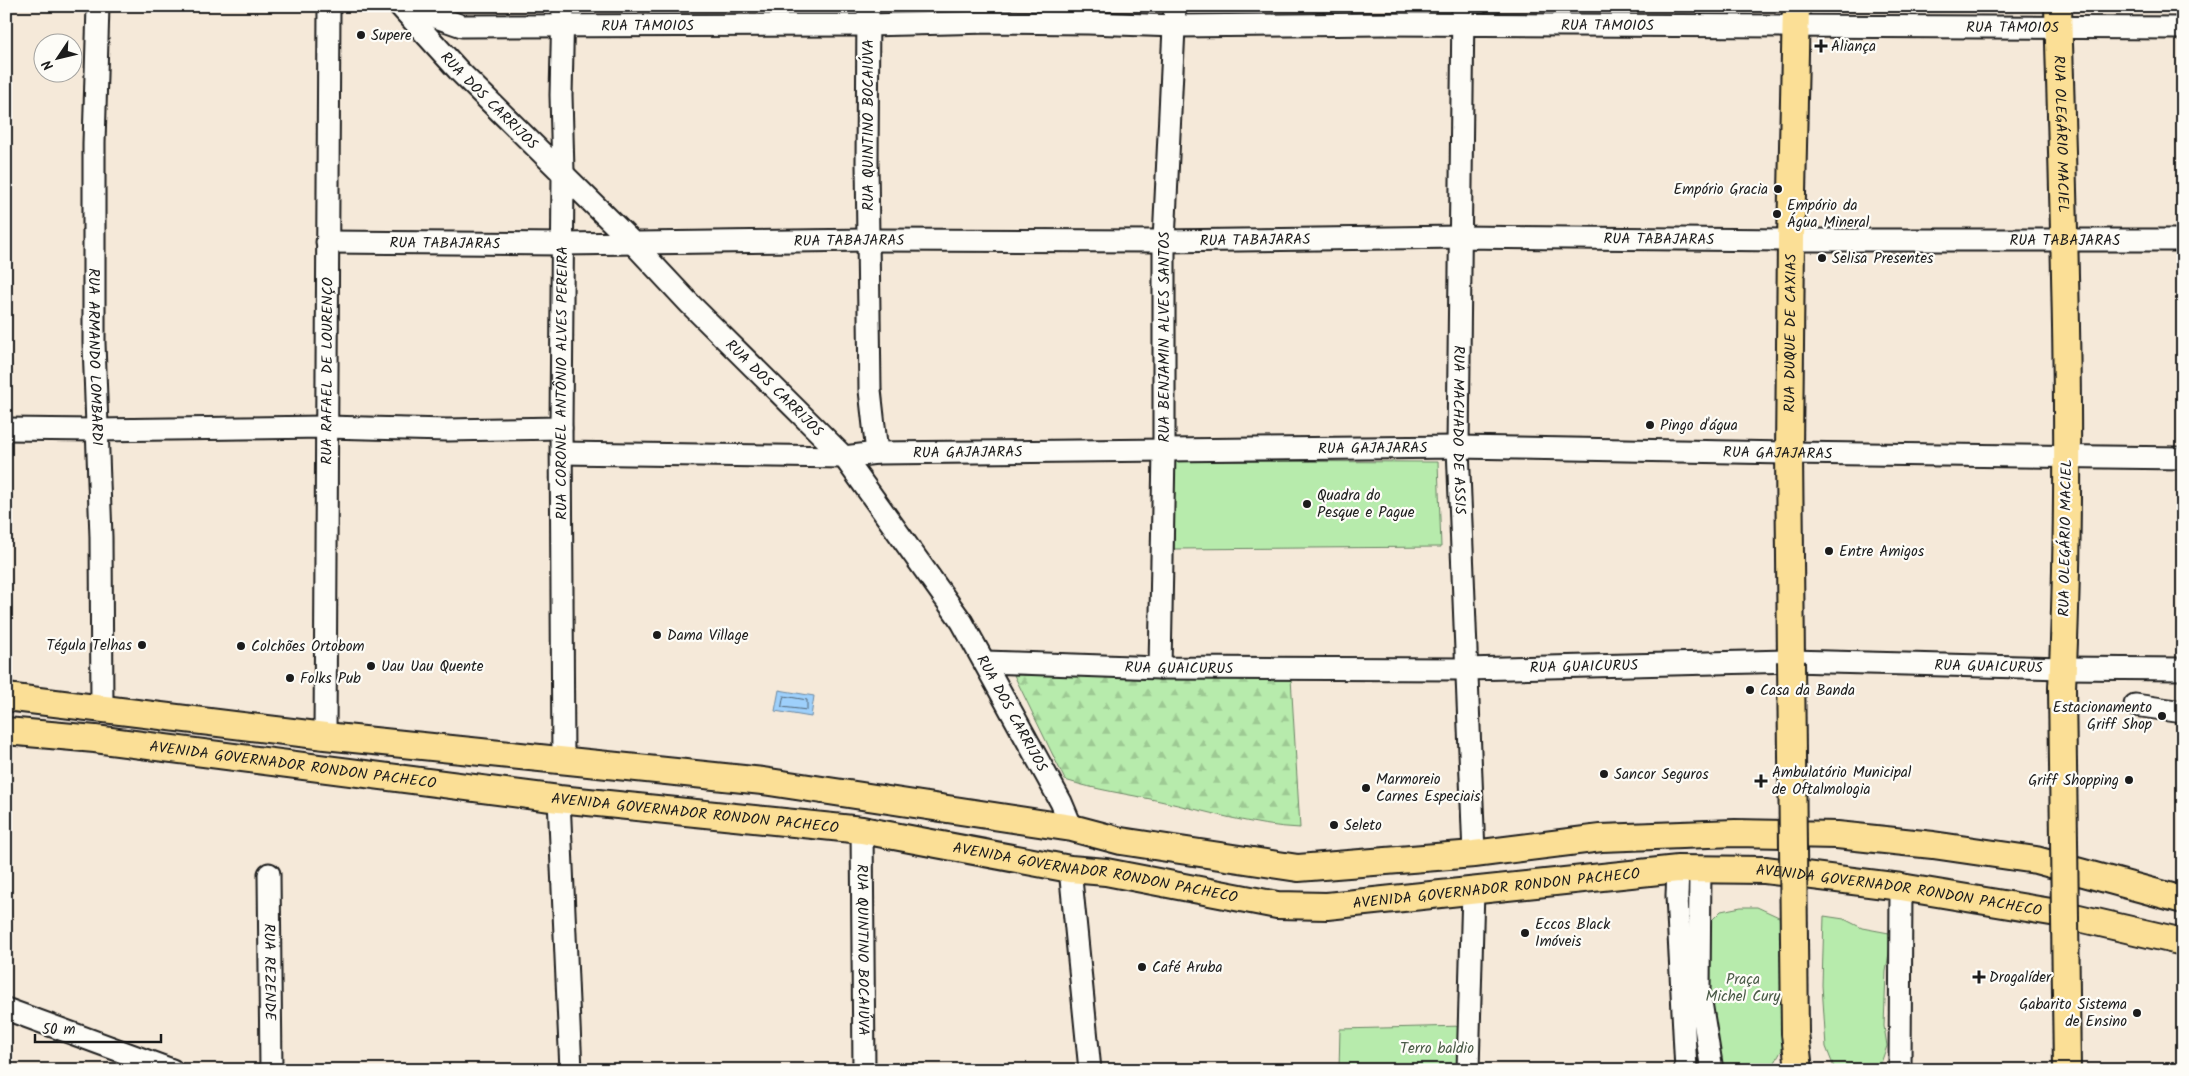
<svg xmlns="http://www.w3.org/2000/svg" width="2189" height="1076" viewBox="0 0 2189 1076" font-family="Kalam,sans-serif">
<defs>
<pattern id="forest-firs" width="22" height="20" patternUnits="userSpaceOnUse" patternTransform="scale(1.25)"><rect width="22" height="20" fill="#b7ebac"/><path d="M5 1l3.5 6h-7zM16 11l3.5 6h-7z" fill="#9dc993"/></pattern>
</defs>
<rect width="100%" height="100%" fill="#f5e9d9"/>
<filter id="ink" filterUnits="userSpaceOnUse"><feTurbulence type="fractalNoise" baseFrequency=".02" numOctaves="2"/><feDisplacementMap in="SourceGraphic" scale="10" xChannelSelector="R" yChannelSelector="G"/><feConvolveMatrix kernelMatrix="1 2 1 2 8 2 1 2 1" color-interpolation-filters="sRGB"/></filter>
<g filter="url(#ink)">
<path fill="url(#forest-firs)" stroke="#6a8464" d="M1014,675L1291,678L1300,828C1252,826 1206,811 1160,801C1128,794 1096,790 1065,780Z"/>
<g fill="#b7ebac" stroke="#6a8464">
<path d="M1174,461L1438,462L1441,547L1174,549Z"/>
<path d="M1741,907H1757L1781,918L1784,1046L1773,1066L1766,1070H1720L1708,1033L1707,925L1721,911Z"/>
<path d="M1824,916L1844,919L1862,928L1889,933L1890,946L1886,972L1884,1026L1887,1046L1881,1063L1872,1070H1835L1826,1047L1822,985Z"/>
<path d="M1464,1026L1463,1070H1339L1340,1029Z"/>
</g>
<path fill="#9ed0fb" stroke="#6a88a2" d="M779,690L814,696L811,717L775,711Z"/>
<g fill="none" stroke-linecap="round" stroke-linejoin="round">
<path stroke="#506475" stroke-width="1" d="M784,696L807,700V710L782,707Z"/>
<defs>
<g id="minor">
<path id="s1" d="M98,6L94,143V343L101,537L102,709"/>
<path id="s2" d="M400,6L460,72L632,242L690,304L844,457L962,622L1061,802L1072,828"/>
<path id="s3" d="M405,6L462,26L868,25L990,22L1088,23L1176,26L1383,24L2183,28"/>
<path d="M868,6L867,162L870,390L877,453"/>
<path id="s4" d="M1463,6L1458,447L1474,854"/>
<path id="s5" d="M327,242L563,244L868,240L1164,241L1459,237L1791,240H2183"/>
<path d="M6,429L96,430L326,427L447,430L561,428"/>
<path id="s6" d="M562,453L844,457L877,453L1458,447L1789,453L2183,458"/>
<path id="s7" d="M985,662L1160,668L1466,669L1791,661L2063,668L2183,669"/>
<path id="s8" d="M1160,668L1164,451V241L1175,6"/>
<path d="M2135,705L2183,712"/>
<path id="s9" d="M325,736L329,6"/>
<path id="s10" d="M563,761L561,428L563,172L561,95L563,6"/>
<path d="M559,799L571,1070"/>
<path id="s11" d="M862,830L864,1070"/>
<path d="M1700,868L1699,990L1712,1070"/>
<path d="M1070,869L1090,1070"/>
<path d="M1678,869L1677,896L1686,1070"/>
<path id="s12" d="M269,874L271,1070"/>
<path d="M6,1009L172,1070"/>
<path d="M1468,1070L1473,890"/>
<path d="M1900,1070L1901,887"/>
</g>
<g id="major">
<path id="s13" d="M2058,6C2064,233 2073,461 2062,688"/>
<path id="s14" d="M1791,661L1789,453L1791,240L1796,6"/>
<path d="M6,697L325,736L763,781L1072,828L1121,841L1298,868L1474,854L1601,838L1735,833L1837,835L1933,845L2036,860L2183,900"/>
<path id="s15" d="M6,731L95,739L559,799L862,830L1070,869L1106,872L1277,905L1327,906L1678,869L1765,870L1901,887L2057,913L2183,942"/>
<path d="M1795,1033L1799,1070"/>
</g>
</defs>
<use href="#minor" stroke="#1c1c1c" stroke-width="25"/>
<use href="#major" stroke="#1c1c1c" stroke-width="30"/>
<use href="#minor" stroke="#fdfcf7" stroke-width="21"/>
<use href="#major" stroke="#fbdf96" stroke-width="26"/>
<defs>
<g id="major-bridge">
<path d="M1791,661L1795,1033"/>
<path d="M2062,688L2067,1070"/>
</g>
</defs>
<use href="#major-bridge" stroke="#1c1c1c" stroke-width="30" stroke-linecap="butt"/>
<use href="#major-bridge" stroke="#fbdf96" stroke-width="26"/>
</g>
</g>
<g fill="#1c1c1c" stroke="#fdfcf7" stroke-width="2">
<circle cx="361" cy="35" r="5"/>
<path d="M1818.5 38.5h5v5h5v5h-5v5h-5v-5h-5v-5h5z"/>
<circle cx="1778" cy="189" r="5"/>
<circle cx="1777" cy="214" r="5"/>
<circle cx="1822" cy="258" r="5"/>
<circle cx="1650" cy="425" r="5"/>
<circle cx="1307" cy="504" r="5"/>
<circle cx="1829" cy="551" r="5"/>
<circle cx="657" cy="635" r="5"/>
<circle cx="142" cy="645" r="5"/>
<circle cx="241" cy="646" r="5"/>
<circle cx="371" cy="666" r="5"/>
<circle cx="290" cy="678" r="5"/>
<circle cx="1750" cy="690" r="5"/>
<circle cx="2162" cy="716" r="5"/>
<circle cx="1604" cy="774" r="5"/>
<circle cx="2129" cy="780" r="5"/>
<path d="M1758.5 773.5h5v5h5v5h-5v5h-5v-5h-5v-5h5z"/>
<circle cx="1366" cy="788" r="5"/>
<circle cx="1334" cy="825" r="5"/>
<circle cx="1525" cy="933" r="5"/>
<circle cx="1142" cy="967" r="5"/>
<path d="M1976.5 969.5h5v5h5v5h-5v5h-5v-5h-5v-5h5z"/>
<circle cx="2137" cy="1013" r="5"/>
</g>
<g text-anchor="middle" stroke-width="4.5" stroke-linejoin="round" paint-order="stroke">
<g font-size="15" fill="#1c1c1c" stroke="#fdfcf7">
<text dy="5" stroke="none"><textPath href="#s3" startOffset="246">RUA TAMOIOS</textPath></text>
<text dy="5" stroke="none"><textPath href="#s3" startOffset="1206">RUA TAMOIOS</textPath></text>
<text dy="5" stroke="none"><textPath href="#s3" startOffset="1611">RUA TAMOIOS</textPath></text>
<text dy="5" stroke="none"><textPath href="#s2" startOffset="130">RUA DOS CARRIJOS</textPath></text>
<text transform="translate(868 125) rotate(-90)" y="5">RUA QUINTINO BOCAIÚVA</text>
<text dy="5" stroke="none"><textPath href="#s13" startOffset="128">RUA OLEGÁRIO MACIEL</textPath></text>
<text dy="5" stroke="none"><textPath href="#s5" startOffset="1332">RUA TABAJARAS</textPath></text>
<text dy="5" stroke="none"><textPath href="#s5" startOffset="522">RUA TABAJARAS</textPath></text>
<text dy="5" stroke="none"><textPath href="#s5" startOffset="928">RUA TABAJARAS</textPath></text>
<text dy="5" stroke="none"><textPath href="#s5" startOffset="1738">RUA TABAJARAS</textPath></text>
<text dy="5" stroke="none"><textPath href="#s5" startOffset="118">RUA TABAJARAS</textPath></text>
<text dy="5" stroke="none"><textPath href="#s14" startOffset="328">RUA DUQUE DE CAXIAS</textPath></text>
<text dy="5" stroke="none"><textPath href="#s8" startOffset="331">RUA BENJAMIN ALVES SANTOS</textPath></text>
<text dy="5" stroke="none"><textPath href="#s1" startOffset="351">RUA ARMANDO LOMBARDI</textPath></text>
<text dy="5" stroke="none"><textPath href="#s9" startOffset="365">RUA RAFAEL DE LOURENÇO</textPath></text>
<text dy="5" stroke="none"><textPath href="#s10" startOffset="378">RUA CORONEL ANTÔNIO ALVES PEREIRA</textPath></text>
<text dy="5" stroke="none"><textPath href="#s2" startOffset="535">RUA DOS CARRIJOS</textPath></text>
<text dy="5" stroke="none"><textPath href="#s4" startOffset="424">RUA MACHADO DE ASSIS</textPath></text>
<text dy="5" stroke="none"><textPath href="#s6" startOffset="811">RUA GAJAJARAS</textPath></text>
<text dy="5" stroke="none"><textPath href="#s6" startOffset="406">RUA GAJAJARAS</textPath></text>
<text dy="5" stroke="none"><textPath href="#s6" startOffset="1216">RUA GAJAJARAS</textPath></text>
<text transform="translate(2065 538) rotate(-89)" y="5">RUA OLEGÁRIO MACIEL</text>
<text dy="5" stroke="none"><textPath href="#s7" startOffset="599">RUA GUAICURUS</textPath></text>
<text dy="5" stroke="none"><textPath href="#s7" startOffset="1004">RUA GUAICURUS</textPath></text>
<text dy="5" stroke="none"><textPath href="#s7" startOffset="194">RUA GUAICURUS</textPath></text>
<text dy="5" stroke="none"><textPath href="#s2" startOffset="940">RUA DOS CARRIJOS</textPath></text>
<text dy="5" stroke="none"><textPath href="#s15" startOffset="289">AVENIDA GOVERNADOR RONDON PACHECO</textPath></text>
<text dy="5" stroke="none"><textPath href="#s15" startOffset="694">AVENIDA GOVERNADOR RONDON PACHECO</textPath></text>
<text dy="5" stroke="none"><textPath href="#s15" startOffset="1099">AVENIDA GOVERNADOR RONDON PACHECO</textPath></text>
<text dy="5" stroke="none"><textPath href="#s15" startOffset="1504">AVENIDA GOVERNADOR RONDON PACHECO</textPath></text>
<text dy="5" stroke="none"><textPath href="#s15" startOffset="1909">AVENIDA GOVERNADOR RONDON PACHECO</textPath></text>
<text dy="5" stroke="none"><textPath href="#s11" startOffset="120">RUA QUINTINO BOCAIÚVA</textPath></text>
<text dy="5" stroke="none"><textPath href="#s12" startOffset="98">RUA REZENDE</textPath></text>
</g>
<g font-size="15" fill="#1c1c1c" stroke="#fdfcf7" text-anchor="start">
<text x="371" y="40">Supere</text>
<text x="1831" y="51">Aliança</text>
<text x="1768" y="194" text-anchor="end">Empório Gracia</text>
<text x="1787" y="210">Empório da<tspan x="1787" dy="17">Água Mineral</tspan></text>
<text x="1832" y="263">Selisa Presentes</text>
<text x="1660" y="430">Pingo d'água</text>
<text x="1317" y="500">Quadra do<tspan x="1317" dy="17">Pesque e Pague</tspan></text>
<text x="1839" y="556">Entre Amigos</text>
<text x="667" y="640">Dama Village</text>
<text x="132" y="650" text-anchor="end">Tégula Telhas</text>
<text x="251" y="651">Colchões Ortobom</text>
<text x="381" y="671">Uau Uau Quente</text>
<text x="300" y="683">Folks Pub</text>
<text x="1760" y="695">Casa da Banda</text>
<text x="2152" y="712" text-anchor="end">Estacionamento<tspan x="2152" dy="17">Griff Shop</tspan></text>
<text x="1772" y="777">Ambulatório Municipal<tspan x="1772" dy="17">de Oftalmologia</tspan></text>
<text x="1614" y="779">Sancor Seguros</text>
<text x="1376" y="784">Marmoreio<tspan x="1376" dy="17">Carnes Especiais</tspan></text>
<text x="2119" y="785" text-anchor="end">Griff Shopping</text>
<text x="1344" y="830">Seleto</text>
<text x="1535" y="929">Eccos Black<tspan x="1535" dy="17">Imóveis</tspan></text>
<text x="1152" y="972">Café Aruba</text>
<text x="1989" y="982">Drogalíder</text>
<text x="2127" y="1009" text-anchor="end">Gabarito Sistema<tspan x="2127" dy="17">de Ensino</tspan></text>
</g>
<g font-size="15" fill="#4a5a47" stroke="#fdfcf7">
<text x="1743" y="984">Praça<tspan x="1743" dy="17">Michel Cury</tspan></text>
<text x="1437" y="1053">Terro baldio</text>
</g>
</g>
<rect width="2189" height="1076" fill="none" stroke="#fdfcf7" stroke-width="25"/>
<rect x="12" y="12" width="2164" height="1051" fill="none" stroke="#1c1c1c" stroke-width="2" filter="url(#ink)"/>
<g transform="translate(58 58) rotate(235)"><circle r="24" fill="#fdfcf7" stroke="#a3a29f"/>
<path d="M0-4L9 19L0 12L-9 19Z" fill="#1c1c1c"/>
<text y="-8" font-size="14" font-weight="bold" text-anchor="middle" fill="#1c1c1c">N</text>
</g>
<path d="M35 1034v8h126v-8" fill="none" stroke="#1c1c1c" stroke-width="2.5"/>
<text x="42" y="1034" font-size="15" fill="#1c1c1c" stroke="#fdfcf7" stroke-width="4" paint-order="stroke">50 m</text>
</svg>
